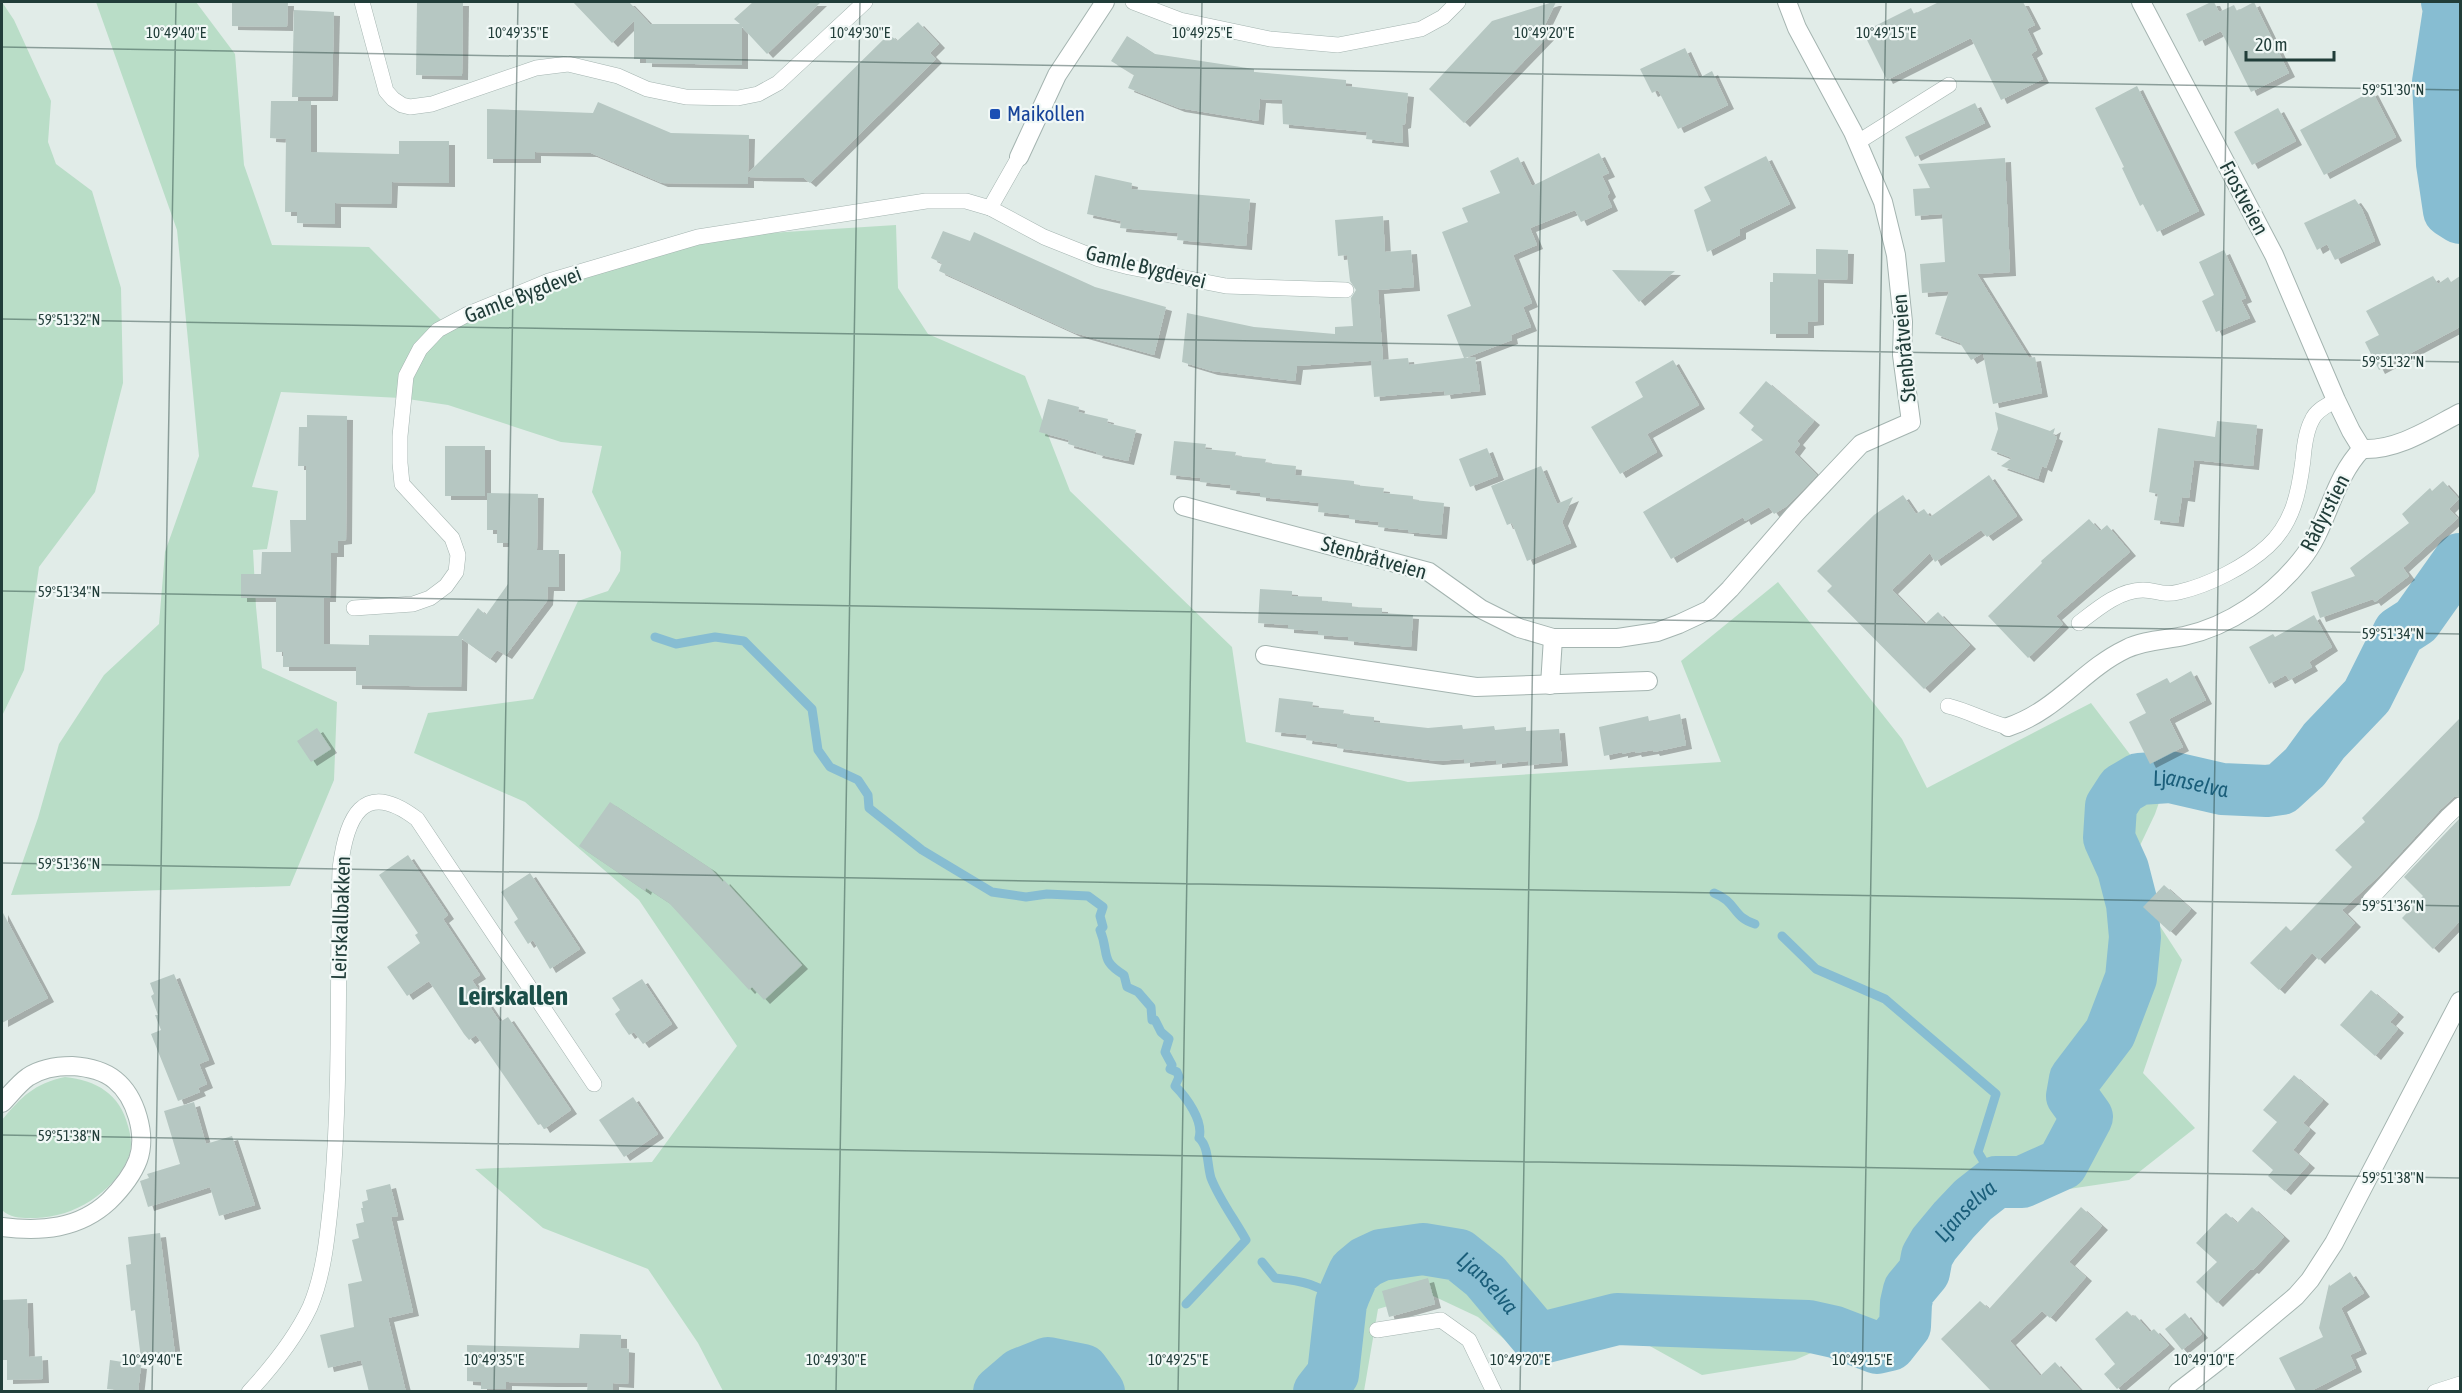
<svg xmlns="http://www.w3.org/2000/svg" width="2462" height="1393" viewBox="0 0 2462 1393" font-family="'Asap Condensed',sans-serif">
<defs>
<filter id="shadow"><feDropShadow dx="6" dy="4" stdDeviation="0" flood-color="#0004"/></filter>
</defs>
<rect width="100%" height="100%" fill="#e1ece8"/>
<g fill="#b9ddc7">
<path d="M2,2L14,20L51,101L48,142L56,164L92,191L121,288L123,383L95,492L39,567L24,670L2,716Z"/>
<path d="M96,2H196L235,54L244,165L272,245L369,247L445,324L689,238L896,225L898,288L928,334L1025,376L1070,491L1232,647L1246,742L1408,782L1721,762L1681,661L1778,582L1902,739L1927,788L2091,703L2135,761L2163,791L2155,814L2135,856L2143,900L2182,960L2143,1073L2195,1128L2129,1180L1988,1201L1877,1324L1795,1360L1702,1375L1630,1335L1522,1354L1478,1317L1429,1294L1378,1309L1364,1391L1079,1392L1060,1384L1050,1392L723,1391L698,1343L648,1269L543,1228L475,1169L652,1162L737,1046L639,900L525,802L414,753L428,713L533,699L578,601L608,591L620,571L621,552L592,492L602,446L561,442L448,405L401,398L281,392L252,487L278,491L267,549L253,550L256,607L262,668L337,702L334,780L290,886L11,895L38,818L59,744L104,675L159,624L165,552L199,456L187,330L177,230Z"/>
<path d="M65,1077C96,1080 120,1094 128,1126C131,1136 133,1148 128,1158C113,1193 74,1217 36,1218C24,1218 11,1219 2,1210V1120C22,1096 34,1084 65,1077Z"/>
</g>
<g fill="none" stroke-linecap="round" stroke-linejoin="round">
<g stroke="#87bdd2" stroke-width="9">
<path d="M655,637L676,644L715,637L744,641L812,709L818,750L830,767L858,780L868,795L869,808L922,850L992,892L1026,897L1047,894L1088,896L1103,907L1100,916L1103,927L1100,930C1110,954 1099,960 1124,975L1127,987L1138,992L1151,1007L1152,1020H1155L1161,1032L1169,1039L1165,1052L1172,1065L1170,1069L1177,1072L1179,1077L1175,1086C1186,1097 1204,1121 1199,1138C1209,1147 1207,1165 1211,1178C1219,1199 1235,1220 1246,1240L1186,1304"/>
<path d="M1714,893C1737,902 1732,917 1755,924"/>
<path d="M1782,936L1816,969L1885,999L1996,1094L1978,1152L1996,1182"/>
<path d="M1262,1262L1275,1278C1303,1281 1319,1284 1341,1303"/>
</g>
<g stroke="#87bdd2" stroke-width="52">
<path d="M2447,2L2449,10L2438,82L2442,164L2449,211L2460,218"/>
<path d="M999,1392L1020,1374L1048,1363L1083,1370L1099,1392"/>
<path id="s1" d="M1319,1392L1333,1374L1341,1303L1344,1295L1354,1272L1366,1262L1381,1255L1423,1249L1459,1255L1485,1276L1538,1339L1617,1319L1808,1326L1835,1332L1877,1348L1890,1345L1905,1326L1906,1303L1909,1290L1924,1272L1927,1256L1934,1244L1954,1220L1973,1200L1996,1182H2022L2062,1164L2087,1117L2072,1096L2075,1079L2110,1033L2131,978L2135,937L2132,904L2123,869L2109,838L2111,806L2122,789L2139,779L2170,777L2222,789L2267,791L2281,789L2305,767L2324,741L2367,696L2399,632L2416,621L2460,559"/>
</g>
</g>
<g fill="#b6c7c2" filter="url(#shadow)">
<path d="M232,2H288L287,27L232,26Z"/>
<path d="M417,2H463L462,76L416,75Z"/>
<path d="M573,2H629L650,24H740L734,19L753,2H821L767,54L742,27V65L646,63V59H634V21L612,43Z"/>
<path d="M1553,2H1556L1544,27L1553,31L1464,123L1429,89L1492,21Z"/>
<path d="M1939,2H2023L2035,25L2027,29L2037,50L2031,54L2043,79L2001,100L1971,38L1887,80L1863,32L1911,8L1914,14Z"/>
<path d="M2211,2H2214L2219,12L2234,5L2237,11L2254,2L2289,73L2251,92L2221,31L2199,42L2186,14Z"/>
<path d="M294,10L334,12L332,97H292Z"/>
<path d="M918,22L939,44L930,53L936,59L810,183L804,178L748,177V184L662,183L591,153L535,152V159H487V109L593,113L598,102L671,133L749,135L748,173L889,34L897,41Z"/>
<path d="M1127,36L1155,54L1254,69V72L1346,80V86L1408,93L1405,124L1402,125L1403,143L1366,139L1367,132L1283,124L1282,100L1260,99L1258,121L1179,108L1128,88L1134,75L1111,61Z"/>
<path d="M1685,48L1699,78L1712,71L1728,105L1678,129L1658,90L1652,93L1640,69Z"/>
<path d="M2137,86L2199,211L2157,232L2143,204L2140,206L2122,168L2124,167L2095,108Z"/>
<path d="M2372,91L2396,137L2324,175L2300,130Z"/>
<path d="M271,101H311V152L399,154V141H449V183L392,182L391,204L335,203V224L297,223V212H285L286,139L270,138Z"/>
<path d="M1975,103L1985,123L1915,157L1905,137Z"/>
<path d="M2278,108L2296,141L2252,165L2234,132Z"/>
<path d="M1599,153L1609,173L1602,176L1610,193L1607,196L1612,207L1581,222L1575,210L1530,228L1537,245L1513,255L1532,303L1523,307L1531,327L1511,335L1512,340L1465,358L1475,357L1480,391L1445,395L1444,391L1374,397L1371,361L1408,358L1409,365L1464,358L1447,315L1471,306L1442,232L1468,222L1462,208L1500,193L1490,171L1518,157L1532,186Z"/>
<path d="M1766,156L1790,204L1740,229V235L1707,252L1694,210L1711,201L1704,187Z"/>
<path d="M2005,158L2010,272L1977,274L2029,358L2035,357L2042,393L1993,404L1983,353L1971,360L1960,343L1935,334L1949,291L1922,293L1920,264L1945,262L1942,214L1915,216L1913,189L1930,188L1918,164Z"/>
<path d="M1095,175L1132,183L1131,189L1250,199L1246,246L1177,240L1178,233L1120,228L1121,221L1087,214Z"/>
<path d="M2355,199L2362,209L2375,241L2335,260L2327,244L2317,250L2304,223Z"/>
<path d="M1383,216L1385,252L1411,250L1414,287L1378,290L1383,360L1297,366L1295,381L1212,371L1182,362L1187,313L1254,327L1335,334V327L1353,326L1351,298L1356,290L1350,281L1347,255L1338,256L1335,220Z"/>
<path d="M943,231L970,241L974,232L1095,287L1166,307L1154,355L1075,333L939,271L942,263L931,258Z"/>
<path d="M1816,249L1848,250L1847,280L1818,279V321L1808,322V334H1770V282H1773V273L1816,274Z"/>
<path d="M2224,250L2246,298L2241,300L2250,318L2216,332L2202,301L2214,295L2199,262Z"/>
<path d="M1612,270L1675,271L1639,302Z"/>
<path d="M2433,276L2438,284L2448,277L2451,282L2460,276V327L2379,370L2365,342L2379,335L2366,311Z"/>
<path d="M1673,360L1699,405L1647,434L1657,452L1620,474L1591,427L1643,397L1635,382Z"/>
<path d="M1766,381L1814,421L1797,441L1800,444L1794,452L1817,475L1787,506L1774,514L1769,507L1745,521L1743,517L1671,559L1643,512L1763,440L1751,430L1754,426L1739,413Z"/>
<path d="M1048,399L1079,407L1078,412L1108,419L1107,423L1136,430L1128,461L1096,454L1097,452L1068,444L1069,440L1039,432Z"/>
<path d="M1995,412L2050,431L2055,428L2053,435L2057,437L2046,468L2042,466L2038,479L2001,466L2012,458L1991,450L1998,429Z"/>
<path d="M307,415L347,416L346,540L338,541V553H331L330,598H324V644L369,645V635L458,636L478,608L486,615L508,584L509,543H497V530H487V493L538,494L537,550H559V587H548L547,601L506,655L497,650L490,659L462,639L461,687L356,685V667H283V652H276V598H241V574H261L262,552H291L290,520H306V466H298L299,427H307Z"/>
<path d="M2217,421L2257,425L2253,466L2194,460L2189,498L2182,497L2178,523L2154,520L2158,494L2149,492L2158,428L2215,437Z"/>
<path d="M1174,441L1206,444L1205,449L1236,452L1235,456L1266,459L1265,463L1296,466L1295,475L1354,481V485L1384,488L1383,493L1413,496V500L1444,503L1441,535L1408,532V530L1378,527L1379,522L1349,519V515L1318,512L1319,503L1260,497V493L1230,490L1231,485L1200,482L1201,478L1170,475Z"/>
<rect x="445" y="446" width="40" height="50"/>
<path d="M1487,448L1498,476L1470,487L1459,459Z"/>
<path d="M1541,466L1557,504L1573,497L1562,522L1571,543L1527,561L1512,523L1507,525L1491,486Z"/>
<path d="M1989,475L2017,516L1987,537L1981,530L1935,562L1930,553L1892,590L1925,624L1938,612L1970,645L1924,689L1827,591L1832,586L1817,571L1874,515L1903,495L1916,514L1924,509L1930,517Z"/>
<path d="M2443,481L2459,499L2449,509L2458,518L2403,568L2409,576L2375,602L2373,599L2320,618L2311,592L2355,576L2350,568L2409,523L2402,514L2430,488L2432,491Z"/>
<path d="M2089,519L2100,531L2107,525L2130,552L2056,616L2063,624L2028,658L1988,616L2042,563L2041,561Z"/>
<path d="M1260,589L1292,591V596L1322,597V601L1352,603V607L1382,608V613L1413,615L1411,647L1348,641V637L1318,635V631L1288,629V625L1258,623Z"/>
<path d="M2314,615L2332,647L2309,662L2312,667L2289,680L2286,675L2269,684L2249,647L2273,634L2275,637Z"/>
<path d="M2191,671L2206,700L2169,719L2183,747L2150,764L2129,722L2146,713L2136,694L2167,678L2170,683Z"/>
<path d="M1279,698L1313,702L1312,707L1344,710L1343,714L1374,717V722L1428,728L1462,725L1463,729L1494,726L1495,730L1526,727V731L1559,729L1562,762L1528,765V761L1496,764V760L1464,763V759L1437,761L1337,748L1338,744L1306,740L1307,735L1275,732Z"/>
<path d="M1680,714L1686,745L1654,752L1653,750L1636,753L1635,751L1622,754V752L1604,756L1599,727L1648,716L1649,721Z"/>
<path d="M2460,718V796L2454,797L2440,810L2380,875L2342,910L2355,923L2319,960L2312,953L2279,990L2250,963L2286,926L2291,931L2352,867L2335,850L2365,822L2362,818Z"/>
<path d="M317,728L331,749L311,762L297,741Z"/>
<path d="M610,802L710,868L723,882L724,880L802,965L764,1000L752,987L749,990L669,903L646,888L645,891L579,846Z"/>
<path d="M2460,818V921L2433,949L2402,918L2423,896L2404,877Z"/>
<path d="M408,855L448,915L443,919L480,975L472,980L500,1022L508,1017L571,1110L544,1129L541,1124L538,1125L476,1035L469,1040L464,1034L429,981L407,996L387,967L420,943L415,935L418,933L379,875Z"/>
<path d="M530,873L580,949L550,969L533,940L528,944L514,922L518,919L501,892Z"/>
<path d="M2164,885L2191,909L2170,932L2143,907Z"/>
<path d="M2,911L48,998L2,1023Z"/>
<path d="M174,974L209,1060L199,1064L207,1084L198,1088L200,1092L178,1101L151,1034L161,1030L155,1015H158L151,996L154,994L150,983Z"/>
<path d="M642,979L672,1024L643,1044L634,1032L629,1035L622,1025L615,1014L620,1010L612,998Z"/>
<path d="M2371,990L2398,1013L2390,1022L2398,1029L2375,1056L2340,1025Z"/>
<path d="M2294,1075L2323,1100L2303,1123L2310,1129L2293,1150L2309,1164L2285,1191L2268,1176L2273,1170L2252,1151L2277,1122L2263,1110Z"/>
<path d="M633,1097L658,1134L624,1157L599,1120Z"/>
<path d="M194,1102L206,1144L232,1136L255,1205L219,1216L210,1187L148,1207L140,1181L149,1178L147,1174L180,1164L164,1111Z"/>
<path d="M390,1184L398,1216L391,1217L413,1312L388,1318L406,1392H369L361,1360L328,1368L320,1335L354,1327L348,1284L362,1281L352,1240L359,1238L356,1224L364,1222L361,1208H363L362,1202L368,1200L366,1190Z"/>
<path d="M2081,1207L2102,1226L2069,1262L2086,1277L2050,1318L2042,1311L2010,1341L2040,1376L2055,1362L2082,1392H1992L1941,1339L1980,1301L1989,1309Z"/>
<path d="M2252,1207L2284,1237L2253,1270L2251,1269L2217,1303L2196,1282L2217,1262L2196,1243L2221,1217L2226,1213L2237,1223Z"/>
<path d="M160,1233L175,1354L141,1359L135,1310L131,1311L126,1265L131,1264L128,1237Z"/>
<path d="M2350,1272L2364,1293L2341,1308L2361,1350L2350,1355L2356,1368L2309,1392L2296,1391L2279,1358L2323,1337L2319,1328L2329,1284L2330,1286Z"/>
<path d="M1428,1278L1435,1304L1389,1317L1382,1291Z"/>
<path d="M27,1299L29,1357L42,1356L43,1379L7,1380V1360H2V1300Z"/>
<path d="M2127,1311L2133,1317L2135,1315L2150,1332L2154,1329L2169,1345L2117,1389L2104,1374L2115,1364L2095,1339Z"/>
<path d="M2185,1313L2202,1334L2182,1350L2165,1329Z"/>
<path d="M580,1334L621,1335V1348L629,1349L628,1384L613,1383V1391H587L588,1383H551L506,1382V1389H481V1382L467,1381V1345L579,1348Z"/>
<path d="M110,1360L141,1365L138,1392L107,1389Z"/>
</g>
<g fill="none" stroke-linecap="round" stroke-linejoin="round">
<defs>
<g id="service">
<path d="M362,2L386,91L393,99L402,105L410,107L432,104L536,68L568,64L618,76L647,89L686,97L738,98L758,94L778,83L865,2"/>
<path d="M1133,2L1180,20L1270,39L1338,45L1421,29L1443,17L1458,2"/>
<path d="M1858,142L1949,85"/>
<path d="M1019,157L990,208L1044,237L1099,259L1129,267L1226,286L1346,290"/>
<path d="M354,608L413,604L430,598L446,586L456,572L458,555L452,538L402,484L400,463V436L406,376L420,349L438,330L466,315L549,281L698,237L926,201H966L990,208"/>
<path d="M2079,623C2097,609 2119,590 2143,590C2157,590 2162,596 2179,592C2209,585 2245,567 2268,546C2293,523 2299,492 2303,460C2304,447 2306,431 2312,420C2316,410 2328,405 2336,400"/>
<path d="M1948,706C1969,711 1987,722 2008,727"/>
<path d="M2370,900L2447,817L2460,805"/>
<path d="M1377,1330L1441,1320L1469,1340L1494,1392"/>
<path d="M249,1392C273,1366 295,1339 310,1307C325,1272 328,1229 332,1191C341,1084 337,976 340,869C346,819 362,777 417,819L594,1084"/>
<path d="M2435,1392L2460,1384"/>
</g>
<g id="minor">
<path d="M2141,2L2274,255L2336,400L2351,431L2362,449"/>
<path d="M1019,157L1057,75L1105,2"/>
<path d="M1183,506L1429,572L1481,609L1519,628L1553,638H1618L1657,632L1679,624L1709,610L1730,589L1794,515L1861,444L1911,422L1902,355L1903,322L1896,255L1883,202L1853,132L1797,28L1787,2"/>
<path d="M1265,655L1476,687L1648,681"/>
<path d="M1550,685L1553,638"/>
<path d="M2008,727C2058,710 2082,670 2126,649C2144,640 2165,640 2184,636C2230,626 2272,596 2301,560C2328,527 2332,480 2362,449C2397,451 2431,428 2460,413"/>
<path d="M2,1103C10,1095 18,1084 28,1077C40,1069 57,1066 72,1066C87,1067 103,1070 115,1080C136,1097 147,1135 138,1160C132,1176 121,1189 109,1201C79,1229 41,1232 2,1227"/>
<path d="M2178,1392L2227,1354L2296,1296L2310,1280L2334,1243L2460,1001"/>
</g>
</defs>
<use href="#service" stroke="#a4b4b0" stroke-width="16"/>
<use href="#minor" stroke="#a4b4b0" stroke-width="20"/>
<use href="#service" stroke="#fff" stroke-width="15"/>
<use href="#minor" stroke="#fff" stroke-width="18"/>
</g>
<path fill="none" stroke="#213d39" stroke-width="1.5" stroke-opacity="0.45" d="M2,47L2460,90M2,319L2460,362M2,591L2460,634M2,863L2460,906M2,1135L2460,1178M152,1392L176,2M494,1392L518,2M836,1392L860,2M1178,1392L1202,2M1520,1392L1544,2M1862,1392L1886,2M2204,1392L2228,2"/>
<rect fill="#1a4fb4" stroke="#f1f8f6" stroke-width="2" x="989" y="108" width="12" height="12" rx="3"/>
<g text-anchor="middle" stroke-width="4.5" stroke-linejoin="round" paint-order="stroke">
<g font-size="21" fill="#164399" stroke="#f1f8f6" text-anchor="start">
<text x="1007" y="121">Maikollen</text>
</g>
<g font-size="21" fill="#213d39" stroke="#f1f8f6">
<text transform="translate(2244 198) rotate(62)" y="7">Frostveien</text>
<text transform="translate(1146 267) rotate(14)" y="7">Gamle Bygdevei</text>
<text transform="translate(523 295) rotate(-21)" y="7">Gamle Bygdevei</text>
<text transform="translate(1904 348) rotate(-95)" y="7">Stenbråtveien</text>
<text transform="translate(2325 513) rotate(-63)" y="7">Rådyrstien</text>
<text transform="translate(1374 558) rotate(16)" y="7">Stenbråtveien</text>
<text transform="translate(341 918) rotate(-88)" y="7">Leirskallbakken</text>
</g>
<g font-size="22" font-style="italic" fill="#1a5e7a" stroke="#f1f8f6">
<text dy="8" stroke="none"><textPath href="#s1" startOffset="1467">Ljanselva</textPath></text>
<text dy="8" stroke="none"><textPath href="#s1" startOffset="873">Ljanselva</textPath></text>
<text dy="8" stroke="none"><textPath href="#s1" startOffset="279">Ljanselva</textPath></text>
</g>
<g font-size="27" font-weight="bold" fill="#1c4f49" stroke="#f1f8f6">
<text x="513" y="1005">Leirskallen</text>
</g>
</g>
<g font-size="15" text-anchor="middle" fill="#213d39" stroke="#f1f8f6" stroke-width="4.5" stroke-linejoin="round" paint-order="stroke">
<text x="176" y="38">10°49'40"E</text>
<text x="518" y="38">10°49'35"E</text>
<text x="860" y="38">10°49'30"E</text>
<text x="1202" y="38">10°49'25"E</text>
<text x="1544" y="38">10°49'20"E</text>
<text x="1886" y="38">10°49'15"E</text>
<text x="2393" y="95">59°51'30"N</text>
<text x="69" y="325">59°51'32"N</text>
<text x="2393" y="367">59°51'32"N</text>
<text x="69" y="597">59°51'34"N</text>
<text x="2393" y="639">59°51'34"N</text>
<text x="69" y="869">59°51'36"N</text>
<text x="2393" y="911">59°51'36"N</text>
<text x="69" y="1141">59°51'38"N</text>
<text x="2393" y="1183">59°51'38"N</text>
<text x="152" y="1365">10°49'40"E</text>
<text x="494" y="1365">10°49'35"E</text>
<text x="836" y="1365">10°49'30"E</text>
<text x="1178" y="1365">10°49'25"E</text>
<text x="1520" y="1365">10°49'20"E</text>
<text x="1862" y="1365">10°49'15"E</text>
<text x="2204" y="1365">10°49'10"E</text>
</g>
<rect width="2462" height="1393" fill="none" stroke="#213d39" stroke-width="6"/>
<path d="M2246 51v9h88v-9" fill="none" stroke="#213d39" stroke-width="3"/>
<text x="2255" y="51" font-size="18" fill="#213d39" stroke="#f1f8f6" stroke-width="4.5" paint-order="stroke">20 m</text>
</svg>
